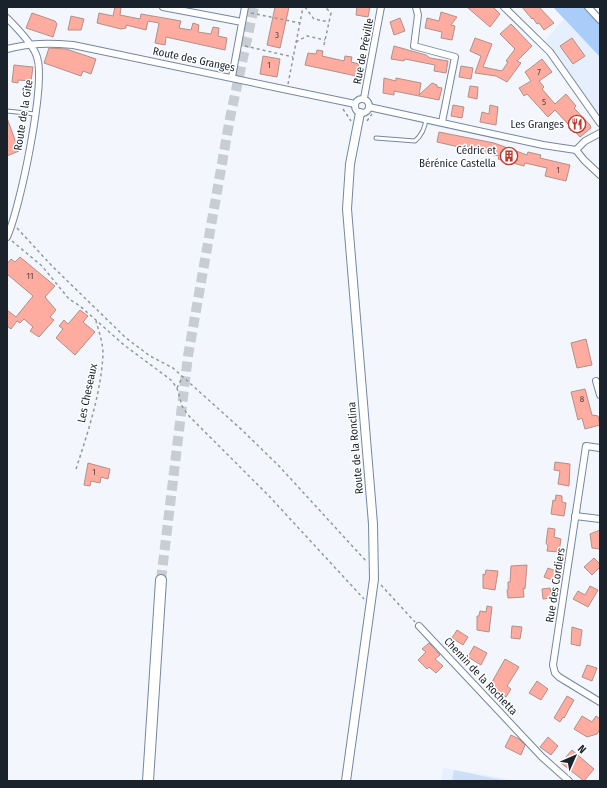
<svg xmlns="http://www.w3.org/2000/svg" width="607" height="788" viewBox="0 0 607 788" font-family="'Fira Sans Condensed',sans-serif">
  <rect width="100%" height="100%" fill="#f3f7fd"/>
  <g fill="#e5effd">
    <path d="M564,19L600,57V123L543,43Z"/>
    <path d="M443,768L520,781H441Z"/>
  </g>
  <path fill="#cddef5" d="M454,770L506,781H452Z"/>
  <path fill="#aaccf8" d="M553,7H583L600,25V57Z"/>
  <g fill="#fdac9f" stroke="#b38f88">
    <path d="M115,7H121L120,15L140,19L141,14L181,21L179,28L191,30L193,23L199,25L198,32L211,34L213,27L219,28L218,36L227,38L225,50L166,37L165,45L155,43L159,23L148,21L146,30L126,25V28L121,29L97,23L99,13L113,16Z"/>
    <path d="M275,7H289L280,48L267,45Z"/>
    <path d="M357,7H370L368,17L356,15Z"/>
    <path d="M467,7H493L500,14L490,27Z"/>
    <path d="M522,7H539L554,23L544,30L539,23L537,24L533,18L532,19Z"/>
    <path d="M441,12L457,17L451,25L455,26L452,40L441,38L442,32L425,28L427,18L439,21Z"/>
    <path d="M32,13L55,21L57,24L53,37L26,28Z"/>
    <path d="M71,16L84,19L81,30H68Z"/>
    <path d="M400,18L405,31L394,35L390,22Z"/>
    <path d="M511,24L532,46L517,61L521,63L507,82L496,76L475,73L481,56L470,51L475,38L492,44L483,67L502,71L508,62L506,61L515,49L500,34Z"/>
    <path d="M572,38L585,56L573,64L560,46Z"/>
    <path d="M394,46L426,55L430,58L448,61L446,73L434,71L435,65L405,59L404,61L391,59Z"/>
    <path d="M49,48L66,49L96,59L91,74L83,71L81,76L44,63Z"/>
    <path d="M317,50L323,51L322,56L344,61L345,56L352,57L351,62L359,64L356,76L305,65L308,53L316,54Z"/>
    <path d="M263,56L280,59L277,77L260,74Z"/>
    <path d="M542,59L552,72L539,81L544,87L542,89L555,104L566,94L576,106L574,108L590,125L591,128L580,137L555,110L548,117L527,94L524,96L519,88L531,81L525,72Z"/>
    <path d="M14,65L33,67L31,81L18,80V83L12,82Z"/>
    <path d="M461,66L473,68L471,79L459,77Z"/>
    <path d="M384,78L396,81V78L421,83L419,95L432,83L437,85V87L442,88L439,100L394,91V95L383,93Z"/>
    <path d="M470,86L478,87L477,99L468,97Z"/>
    <path d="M453,105L464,107L462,118L451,116Z"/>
    <path d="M490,105L498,107L496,125L480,122L482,112L489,114Z"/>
    <path d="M7,118L19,151L7,156Z"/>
    <path d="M439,132L494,143L527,155L528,152L541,155L540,158L570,165L566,181L545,176L547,168L525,163L524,166L498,159L499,156L437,142Z"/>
    <path d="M20,257L55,286L45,297L56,310L50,317L54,320L39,337L30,331L33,327L24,319L20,323L17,321L11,329L7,326V310L16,317L33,296L7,274V264L11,259L15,262Z"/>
    <path d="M80,310L88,316L83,322L95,332L75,355L56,338L63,329L59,326L64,320L68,324Z"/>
    <path d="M586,339L592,365L577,368L571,343Z"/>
    <path d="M585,389L592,415L598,416L600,425L585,429L582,418L578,420L571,392Z"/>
    <path d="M555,462L570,464L569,486L558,484L560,471L554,470Z"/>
    <path d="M88,463L110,469L108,479L101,477L100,483L91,481L90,486L84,485Z"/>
    <path d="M556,495L562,496V502L566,503L564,516L551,514L553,500L555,501Z"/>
    <path d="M548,528L555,529L554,537L561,539L559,552L547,551L548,546L546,543Z"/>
    <path d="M600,530V549L592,548L590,534Z"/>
    <path d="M594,558L600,564V567L592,575L584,567Z"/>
    <path d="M527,565L525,589L523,588L524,597L508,598L507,590H508V582H510L511,566Z"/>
    <path d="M548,568L556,571L552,580L544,577Z"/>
    <path d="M486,570L498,571L495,590L483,588V574L485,575Z"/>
    <path d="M590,586L598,590L588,607L573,599L578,591L585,595Z"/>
    <path d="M550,588L552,598L543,599L542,589Z"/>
    <path d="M487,606L492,607L489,632L477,630V616H479L480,611L486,612Z"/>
    <path d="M512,626L522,627L520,639L511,638Z"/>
    <path d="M572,627L582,630L580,646L571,644Z"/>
    <path d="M457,630L468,637L463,645L452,638Z"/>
    <path d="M429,643L440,655L435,659L443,666L436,673L429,667L427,669L418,660L426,652L422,649Z"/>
    <path d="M474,646L487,653L481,665L468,657Z"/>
    <path d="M505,659L519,667L507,686L511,689L506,697L488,689Z"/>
    <path d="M587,665L597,668L592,681L582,677Z"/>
    <path d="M537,681L548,689L541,700L529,693Z"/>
    <path d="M567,696L574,700L564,718L563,717L560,722L554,718Z"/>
    <path d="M582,716L592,722L596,716L600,719V729L597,734L587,737L574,729Z"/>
    <path d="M511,735L519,739L525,745L521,755L505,747Z"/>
    <path d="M548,737L558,746L551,755L540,747Z"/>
    <path d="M572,750L594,769L584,781L561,763Z"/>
  </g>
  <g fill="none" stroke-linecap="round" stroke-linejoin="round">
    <path stroke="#c8ccd3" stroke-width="10" stroke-dasharray="10 5" stroke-linecap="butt" d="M161,580L188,356L230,118L254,7"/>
    <defs>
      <g id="service">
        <path d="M7,111L35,114"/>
        <path d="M376,138L415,141C422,135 425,128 426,119"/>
      </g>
      <g id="minor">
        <path d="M163,7L242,22"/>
        <path d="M416,7L418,15L414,46L455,57L442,122"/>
        <path d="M504,7L550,52L600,123"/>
        <path d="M588,7L600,20"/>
        <path d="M7,18C15,26 34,46 37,57C46,84 20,209 7,237"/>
        <path d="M7,49C31,43 48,43 73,45L355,104"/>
        <path d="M232,77L245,7"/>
        <path d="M364,98L381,7"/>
        <circle cx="362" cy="106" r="7"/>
        <path d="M369,107L543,145L576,150"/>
        <path d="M576,150L584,160L600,175"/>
        <path d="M576,150L585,141L600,133"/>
        <path d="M596,381L600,395"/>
        <path d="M600,448L586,446L553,665L555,673L559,677L600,702"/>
        <path d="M575,516L600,519"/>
        <path d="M419,626L542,757L569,781"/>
      </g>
      <path id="tertiary" d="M346,781L374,579L373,524L347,209L350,164L360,113"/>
      <path id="trunk" d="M148,781L161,580"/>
    </defs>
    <use href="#service" stroke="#7487a1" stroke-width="5"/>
    <use href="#minor" stroke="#7487a1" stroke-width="8"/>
    <use href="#tertiary" stroke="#7487a1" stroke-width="10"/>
    <use href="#trunk" stroke="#7487a1" stroke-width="12"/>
    <g stroke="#9298a0" stroke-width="1.5" stroke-dasharray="3 3" stroke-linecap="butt">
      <path d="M305,7L314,19L329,22"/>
      <path d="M251,13L300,23"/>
      <path d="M296,42L307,36L325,40"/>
      <path d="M324,45L331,13L325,7"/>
      <path d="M245,46L293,57"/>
      <path d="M288,84L303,7"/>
      <path d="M343,109L351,121"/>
      <path d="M367,121L372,114"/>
      <path d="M17,228L52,266L126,338L150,356L173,368L242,430L279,466L366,561"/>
      <path d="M12,241L42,266L69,299L80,306L124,345L171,380L177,388L182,406L188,415L269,496L364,599"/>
      <path d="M177,388L183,376"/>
      <path d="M76,469C88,432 101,393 103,354C103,343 99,332 96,321"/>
      <path d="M381,585L415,622"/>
    </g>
    <use href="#service" stroke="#fff" stroke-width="3"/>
    <use href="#minor" stroke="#fff" stroke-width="6"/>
    <use href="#tertiary" stroke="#fff" stroke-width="8"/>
    <use href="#trunk" stroke="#fff" stroke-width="10"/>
  </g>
  <defs>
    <symbol id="restaurant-ring" viewBox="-11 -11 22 22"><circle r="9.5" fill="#fff" stroke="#c33629" stroke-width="1.5"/><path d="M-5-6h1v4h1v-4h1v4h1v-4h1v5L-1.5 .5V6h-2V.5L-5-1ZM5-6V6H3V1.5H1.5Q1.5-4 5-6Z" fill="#c33629"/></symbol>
    <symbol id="building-ring" viewBox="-11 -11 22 22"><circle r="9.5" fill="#fff" stroke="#c33629" stroke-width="1.5"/><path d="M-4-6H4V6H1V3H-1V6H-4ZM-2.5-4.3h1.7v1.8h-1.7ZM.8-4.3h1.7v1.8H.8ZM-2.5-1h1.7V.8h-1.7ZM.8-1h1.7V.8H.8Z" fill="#c33629"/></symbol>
  </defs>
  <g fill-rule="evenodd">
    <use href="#restaurant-ring" x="567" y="114" width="20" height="20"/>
    <use href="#building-ring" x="499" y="146" width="20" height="20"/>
  </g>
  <g text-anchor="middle" stroke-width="3" stroke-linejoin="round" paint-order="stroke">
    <g font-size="9" fill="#534449">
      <text x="277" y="38">3</text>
      <text x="269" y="68">1</text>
      <text x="539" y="75">7</text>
      <text x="544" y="105">5</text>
      <text x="558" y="173">1</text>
      <text x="30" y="279">11</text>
      <text x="582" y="402">8</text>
      <text x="94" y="475">1</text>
    </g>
    <g font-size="11" fill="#1a222c" stroke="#fff">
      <text transform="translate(363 51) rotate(-79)" y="4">Rue de Préville</text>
      <text transform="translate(194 59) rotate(12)" y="4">Route des Granges</text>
      <text transform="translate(23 115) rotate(-81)" y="4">Route de la Gîte</text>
      <text transform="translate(87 393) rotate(-78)" y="4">Les Cheseaux</text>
      <text transform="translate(355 448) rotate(-95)" y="4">Route de la Ronclina</text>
      <text transform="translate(555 585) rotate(-81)" y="4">Rue des Cordiers</text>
      <text transform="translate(481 676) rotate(47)" y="4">Chemin de la Rochetta</text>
    </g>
    <g font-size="11" fill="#1a222c" stroke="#fff" text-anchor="end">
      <text x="564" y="128">Les Granges</text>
      <text x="496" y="154">Cédric et<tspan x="496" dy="13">Bérénice Castella</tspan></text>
    </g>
  </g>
  <rect width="607" height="788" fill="none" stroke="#1a222c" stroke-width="16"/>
  <g transform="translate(575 756) rotate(45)" stroke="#ffffff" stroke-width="3" paint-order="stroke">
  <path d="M0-3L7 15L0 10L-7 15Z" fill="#1a222c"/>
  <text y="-6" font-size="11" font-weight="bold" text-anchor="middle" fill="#1a222c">N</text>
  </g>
</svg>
